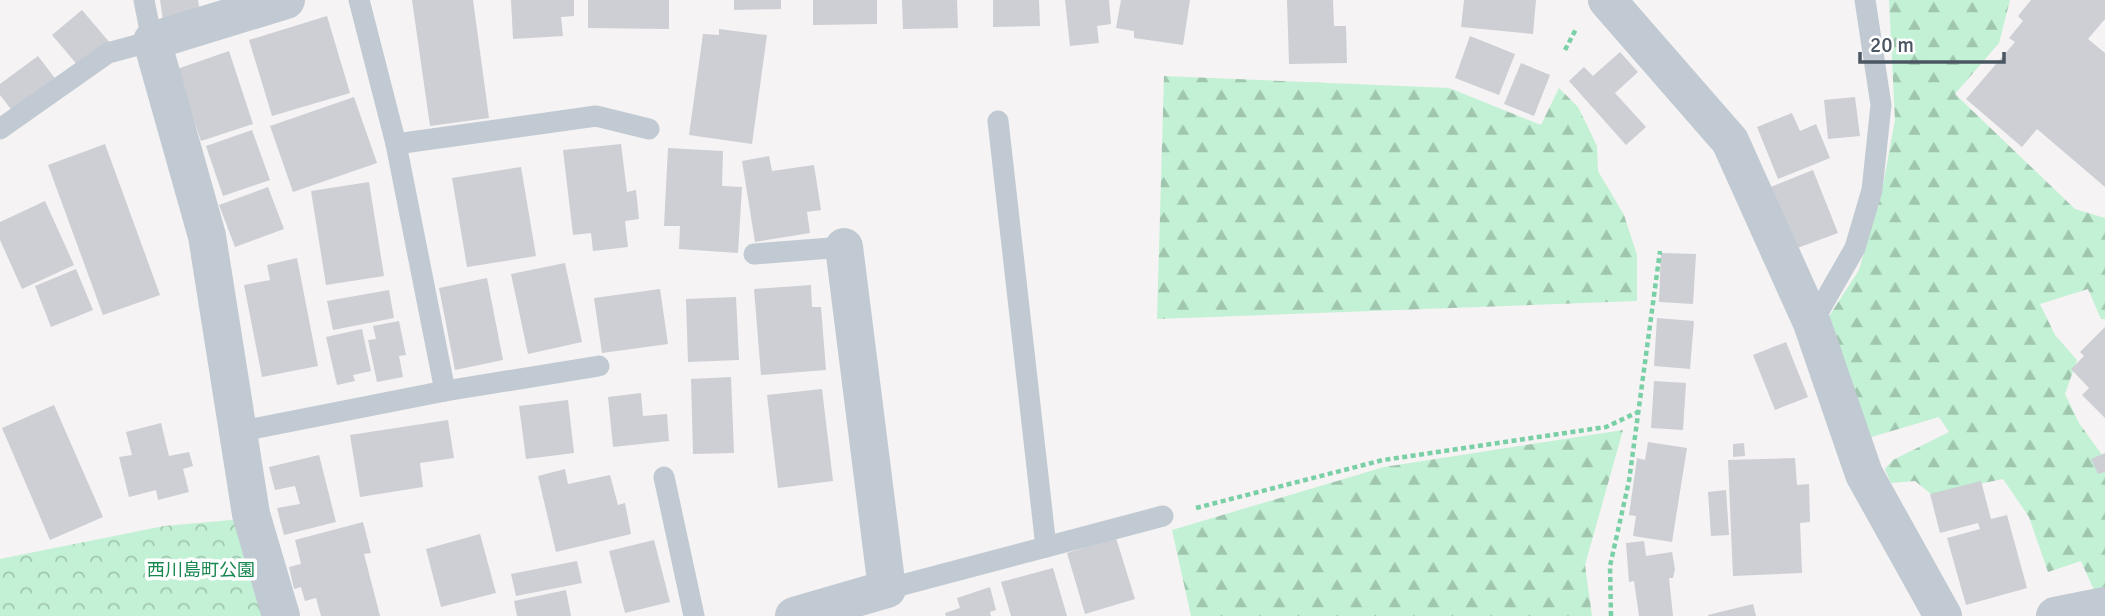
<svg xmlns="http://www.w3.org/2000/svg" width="2105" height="616" viewBox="0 0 2105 616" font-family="Signika,'Noto Sans JP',sans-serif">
  <defs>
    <pattern id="forest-firs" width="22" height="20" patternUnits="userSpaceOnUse" patternTransform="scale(1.75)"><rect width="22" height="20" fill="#c3f1d5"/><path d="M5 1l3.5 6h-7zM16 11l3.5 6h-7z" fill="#a0c6b0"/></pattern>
    <pattern id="park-crowns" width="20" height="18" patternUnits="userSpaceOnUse" patternTransform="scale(1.75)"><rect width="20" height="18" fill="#c3f1d5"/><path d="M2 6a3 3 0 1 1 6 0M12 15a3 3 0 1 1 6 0" fill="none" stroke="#a0c6b0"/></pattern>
  </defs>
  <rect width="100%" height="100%" fill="#f5f3f3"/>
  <g fill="url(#forest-firs)">
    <path d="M1889,0H2010L1999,43L1955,94L2075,209L2105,218V319H2101L2088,289L2040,304L2055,335L2077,360L2065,394L2079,423L2105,459V596L2097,597L2081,561L2048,572L2029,517L2003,479L1931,494L1915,481L1891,483L1885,469L1893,460L1949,432L1939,417L1868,438L1826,321L1859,270L1882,191L1895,120Z"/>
    <path d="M1164,76L1449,88L1541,125L1559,88L1578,107L1597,146L1598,171L1624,215L1637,255V301L1157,319Z"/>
    <path d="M1623,430L1585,565L1592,616H1191L1172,530L1384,467Z"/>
  </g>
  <path fill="url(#park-crowns)" d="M243,519L271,616H0V559L164,526Z"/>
  <g fill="#cdcfd5">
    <path d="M160,0H198L200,12L163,20Z"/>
    <path d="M412,0H473L489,118L430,126Z"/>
    <path d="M511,0H574V16L561,17L563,36L513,39Z"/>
    <path d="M588,0H669V29L588,28Z"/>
    <path d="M734,0H781V9L734,10Z"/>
    <path d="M813,0H877V24L813,25Z"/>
    <path d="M902,0H957L958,28L903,29Z"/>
    <path d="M993,0H1039L1040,26L993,27Z"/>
    <path d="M1065,0H1109L1111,24L1097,26L1099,43L1070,46Z"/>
    <path d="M1121,0H1190L1183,45L1134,38V31L1116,28Z"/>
    <path d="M1287,0H1333L1334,26H1346L1347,63L1289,64Z"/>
    <path d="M1464,0H1536L1533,34L1461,27Z"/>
    <path d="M2031,0H2105V19L2088,39L2105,53V187L2037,129L2022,147L1966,99L2015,42L2009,38L2023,21L2018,16Z"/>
    <path d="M82,10L110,43L80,68L52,35Z"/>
    <path d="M327,16L350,93L272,116L249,40Z"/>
    <path d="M719,29L767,35L752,144L689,135L703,34L719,35Z"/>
    <path d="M1470,36L1515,54L1499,95L1455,78Z"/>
    <path d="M229,51L253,124L201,141L177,69Z"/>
    <path d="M1620,52L1638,72L1615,93L1646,127L1626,145L1569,81L1584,67L1593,76Z"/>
    <path d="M38,56L57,81L14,113L0,95V84Z"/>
    <path d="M1521,63L1550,75L1534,116L1504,104Z"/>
    <path d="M354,97L377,163L293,192L270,126Z"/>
    <path d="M1855,97L1860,136L1828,139L1824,100Z"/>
    <path d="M1792,113L1800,131L1816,124L1830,158L1778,179L1757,127Z"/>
    <path d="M252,130L270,180L223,196L206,146Z"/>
    <path d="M105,144L160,295L103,315L48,165Z"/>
    <path d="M621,144L627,192L636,190L639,219L625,221L628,247L593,251L591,233L573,235L563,150Z"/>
    <path d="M668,148L723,151L722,186L742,187L738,253L679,249L680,226H664Z"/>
    <path d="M769,156L772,171L814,165L821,210L807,212L810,233L755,242L742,161Z"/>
    <path d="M521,167L536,256L467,267L452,178Z"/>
    <path d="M1813,170L1838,233L1792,250L1768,188Z"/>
    <path d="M369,182L384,276L326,285L311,191Z"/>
    <path d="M268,187L284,229L235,247L219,205Z"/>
    <path d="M45,201L74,265L22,289L0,240V222Z"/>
    <path d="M1661,253L1696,254L1693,304L1659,302Z"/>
    <path d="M297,258L318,366L262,377L244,285L270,280L267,265Z"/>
    <path d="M565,263L582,342L528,354L511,274Z"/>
    <path d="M76,269L93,310L51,327L35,286Z"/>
    <path d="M487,278L503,360L455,370L439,288Z"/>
    <path d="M811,285L812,307H821L826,370L761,375L754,289Z"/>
    <path d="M660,289L668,344L602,353L594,298Z"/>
    <path d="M389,290L394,318L333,330L327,301Z"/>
    <path d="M736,297L739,360L688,362L686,299Z"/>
    <path d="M1657,318L1694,321L1690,369L1654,366Z"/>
    <path d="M399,321L406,355L399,356L403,377L377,382L368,340L376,339L373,326Z"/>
    <path d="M2105,327V418L2082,395L2089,388L2071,369L2084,356L2080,352Z"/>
    <path d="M362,329L371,371L353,375L355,381L337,385L326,337Z"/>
    <path d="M1786,342L1808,397L1775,410L1753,355Z"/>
    <path d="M731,377L734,453L693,454L691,379Z"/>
    <path d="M1654,381L1686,383L1683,430L1651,428Z"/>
    <path d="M822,389L833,481L778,488L767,395Z"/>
    <path d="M641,393L643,416L667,414L669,441L613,447L608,397Z"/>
    <path d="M568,400L574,453L526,459L519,406Z"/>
    <path d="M54,405L103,517L50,540L2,428Z"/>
    <path d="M448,420L454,458L420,463L423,487L360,497L350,435Z"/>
    <path d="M161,423L169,456L189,452L193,466L183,469L189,492L158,500L156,490L129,497L119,457L132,455L126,432Z"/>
    <path d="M1648,442L1687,448L1672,542L1633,536L1636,516L1629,515L1637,458L1645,460Z"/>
    <path d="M1744,443L1745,456L1733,457V444Z"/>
    <path d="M2105,453V472L2098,474L2091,459Z"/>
    <path d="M319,455L336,522L284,535L277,508L300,504L295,486L275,490L269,467Z"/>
    <path d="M1795,458L1797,485L1809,484L1810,522L1800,523L1802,573L1733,576L1728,460Z"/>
    <path d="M565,469L568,484L610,475L618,505L625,503L631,534L556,552L538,476Z"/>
    <path d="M1981,481L1991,519L2007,515L2027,588L1966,605L1947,538L1980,529L1978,523L1940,533L1930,494Z"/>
    <path d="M1726,490L1729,535L1711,536L1708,492Z"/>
    <path d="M363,522L371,553L364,554L380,616H321L316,598L305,601L301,587L294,589L289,567L301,564L295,540Z"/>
    <path d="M480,534L496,593L441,607L426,549Z"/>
    <path d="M1116,538L1135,599L1085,614L1067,553Z"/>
    <path d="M654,540L670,602L625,613L609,551Z"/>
    <path d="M1644,541L1646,556L1672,552L1675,569L1673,578H1669L1673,616H1639L1634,581L1629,582L1626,543Z"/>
    <path d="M577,561L582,583L516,596L511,574Z"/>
    <path d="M1053,568L1067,616H1011L1001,582Z"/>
    <path d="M990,587L996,610L990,612L991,616H946L945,613L960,608L957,598Z"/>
    <path d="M566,590L571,616H517L514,601Z"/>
    <path d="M1753,604L1756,616H1708V615Z"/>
  </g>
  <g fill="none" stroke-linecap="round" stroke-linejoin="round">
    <g stroke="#7ad0a6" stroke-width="4.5" stroke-dasharray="5 3.5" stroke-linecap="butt">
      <path d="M1565,50L1576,29"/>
      <path d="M1196,508L1383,460L1606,427L1638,412"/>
      <path d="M1611,616L1610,566L1629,481L1660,251"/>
    </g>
    <g stroke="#c1cad2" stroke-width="21">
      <path d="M359,0L396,144L445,391"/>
      <path d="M998,121L1046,547"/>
      <path d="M0,129L108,53L152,41L144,0"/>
      <path d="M396,144L596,116L649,129"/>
      <path d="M754,254L844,247"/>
      <path d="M1812,323L1855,248L1872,190L1881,105L1865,0"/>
      <path d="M237,432L445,391L599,366"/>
      <path d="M664,477L694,616"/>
      <path d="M887,589L1163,516"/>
    </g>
    <g stroke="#c1cad2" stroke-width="38">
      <path d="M1607,0L1730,141L1812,323L1864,474L1943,616"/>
      <path d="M281,616L251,514L207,236L152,41L286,0"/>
      <path d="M794,616L887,589L844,247"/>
      <path d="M2055,616L2105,606"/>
    </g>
  </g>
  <g text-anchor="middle" stroke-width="7" stroke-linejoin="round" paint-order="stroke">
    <g font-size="18" fill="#17864f" stroke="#fff">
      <text x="201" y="576">西川島町公園</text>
    </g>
  </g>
  <path d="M1860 52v10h144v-10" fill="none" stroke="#4a5661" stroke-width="3.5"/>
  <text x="1870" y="52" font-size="21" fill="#4a5661" stroke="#ffffff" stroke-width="5" paint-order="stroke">20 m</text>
</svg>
